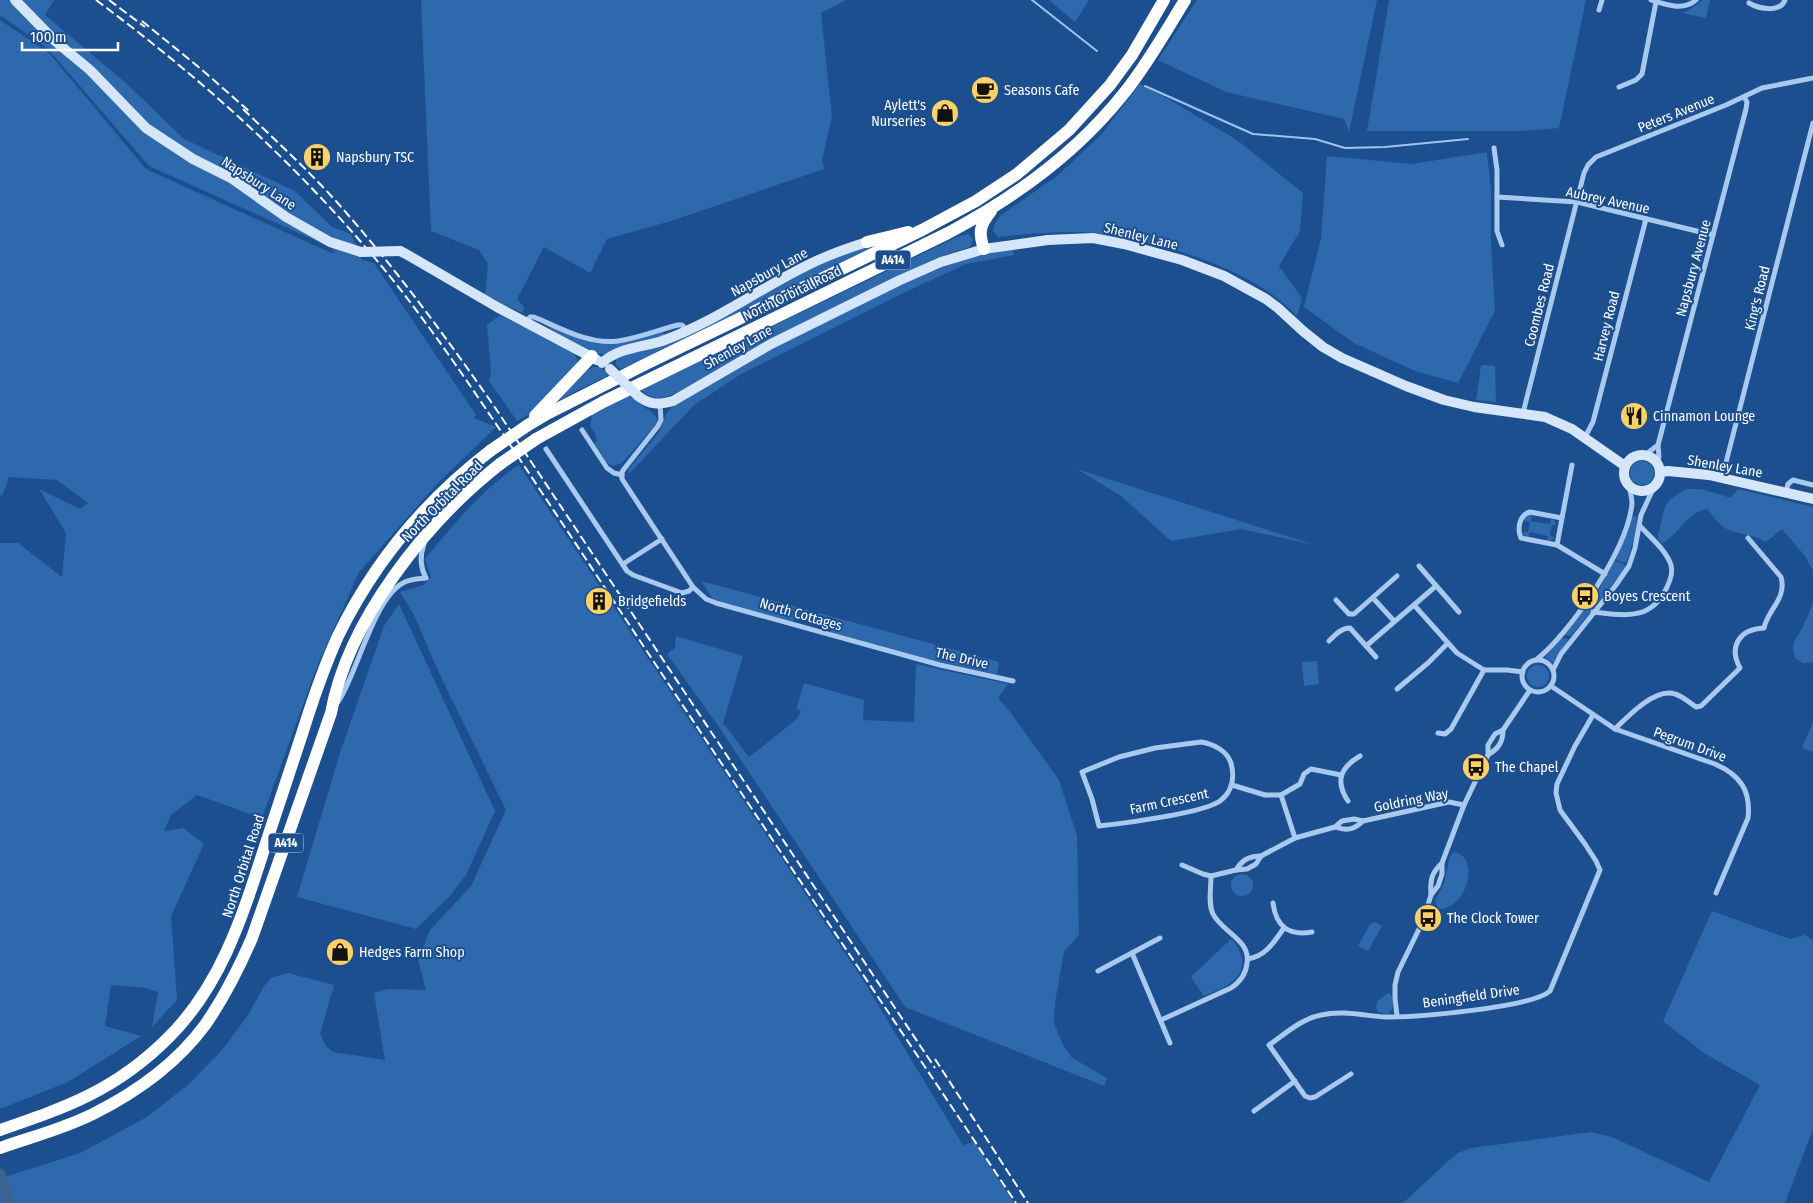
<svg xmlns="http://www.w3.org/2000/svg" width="1813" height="1203" viewBox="0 0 1813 1203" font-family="'Fira Sans Condensed',sans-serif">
  <rect width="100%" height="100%" fill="#1b4f8f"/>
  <g fill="#2e69ad">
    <path d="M0,0H54L45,15L126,83L184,139L295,191L332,227L351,234L362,260L374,263L476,415L474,418L496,427L437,484L359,572L316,669L262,818L197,795L171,815L164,831L183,828L204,844L171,916L177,1000L152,1027L158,992L145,988L111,985L105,1026L141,1036L68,1082L0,1109V543H18L62,577L66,533L39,489L80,509L88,503L57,480L9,477L3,494L0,496V20L49,53L146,169L329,252L335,253L332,248L149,166L48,49L0,15Z"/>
    <path d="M421,0H846L821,13L832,117L822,160L824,169L671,221L607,239L590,273L544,247L517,299L524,307L523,313L485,296L488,264L479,250L431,231Z"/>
    <path d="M1049,0H1089L1075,22Z"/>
    <path d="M1197,0H1377L1349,132L1344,119L1226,92L1158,60Z"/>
    <path d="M1389,0H1586L1559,128L1523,131H1367Z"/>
    <path d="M1702,0H1710L1706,18L1682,13L1691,9Z"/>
    <path d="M1140,84L1165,97L1237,140L1303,193L1300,231L1279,266L1302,298L1297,316C1290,310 1284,303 1277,298C1231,263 1153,240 1096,233C1063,230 1030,234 998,237L993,231L995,223L1001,215L1057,176L1101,135Z"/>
    <path d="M1487,152L1491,190V244L1495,311L1458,383L1415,371L1354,343L1304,307L1321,238L1327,156L1412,164Z"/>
    <path d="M969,234L973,240L970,247L944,255L928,262L789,331L676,393C662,400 653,400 641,390L957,237Z"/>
    <path d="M874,242L875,247L676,344L621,369L616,366V359L794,275Z"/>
    <path d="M1013,250L1014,255L966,264L897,296L741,374L694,405L629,474L628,470L659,432L667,412L671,408L766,351L895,287L953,263L975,256Z"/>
    <path d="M500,315L571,351C577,356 578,359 577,367C559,386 541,410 517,421L489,381L491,371L487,325Z"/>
    <path d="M551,326L592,342L612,344L663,332L665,337C648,342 616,354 600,354C588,353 561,335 550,329Z"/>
    <path d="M1481,365L1495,366L1496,402L1476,400Z"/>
    <path d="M594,367H600L610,375L578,390L553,404L586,371Z"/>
    <path d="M628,395L654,414L657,419V423L622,463L613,466L607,463L594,443L597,441L595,434L590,426L592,418L591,413Z"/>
    <circle cx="1642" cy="473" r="12"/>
    <path d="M519,465L863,980L963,1145L974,1142L1014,1203H0V1193L6,1190L2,1178L80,1153L147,1117L189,1084L223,1049L248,1015L264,986L271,978L288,973L334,985L320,1034L326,1046L333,1052L385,1060L374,993L388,989L426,990L418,960L430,930L471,886L506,810L439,673L413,613L400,592L424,585L431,577L425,559C454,524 481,490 519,465Z"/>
    <path d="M1077,469L1315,545L1241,529L1171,541L1121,496Z"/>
    <path d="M1686,489H1701L1728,497H1731L1738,489L1813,507V571L1805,556L1782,529L1766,542C1754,534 1740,535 1727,529C1718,525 1714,516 1707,509C1688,511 1678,536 1662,543L1658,539V535C1666,509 1659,504 1686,489Z"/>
    <path d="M1530,514H1532L1531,521L1550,524L1551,519L1554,520L1556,525H1552L1550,536L1554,537V539L1547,541L1548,536L1530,532L1528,537L1524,536L1523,532H1528L1530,522L1525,521L1524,519Z"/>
    <path d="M1637,516L1635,536L1626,563L1616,560L1631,517Z"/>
    <path d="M1615,561L1626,565L1620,575L1571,636L1565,635L1598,591Z"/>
    <path d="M701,581L999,662L997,674L927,659L830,632L831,627L794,617L793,622L713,599Z"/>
    <path d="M399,604L495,811L466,875L449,897L416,929L297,897L340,753L384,626Z"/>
    <path d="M1813,604V662L1803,663L1795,658L1793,649L1794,641L1802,629Z"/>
    <path d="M676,636L743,656L723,723L749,757L797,719L801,711L796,709L804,683L864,700L863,720L910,722L914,721L916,664L1008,684L998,698L1011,713L1059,780L1077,836L1079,935L1064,952L1055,1002L1054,1023L1063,1045L1072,1058L1107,1078L1104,1086L905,1007L719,727L667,654L675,648Z"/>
    <path d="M1562,638L1569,639L1553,663L1545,657Z"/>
    <path d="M1317,661L1319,684L1304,686L1302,662Z"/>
    <circle cx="1538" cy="676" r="11"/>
    <path d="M1813,722V752L1802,748Z"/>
    <path d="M1454,852C1482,857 1466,911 1438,909L1435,901L1444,883L1450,856Z"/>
    <circle cx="1242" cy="885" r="11"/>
    <path d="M1712,911L1790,939L1805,935L1813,941V1129L1785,1203H1403L1446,1163L1458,1153L1471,1148L1591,1132L1612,1137L1709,1182L1760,1085L1704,1053L1663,1021Z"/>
    <path d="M1375,922L1382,926L1368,951L1358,946L1370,924Z"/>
    <path d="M1231,939C1243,951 1248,969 1233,981C1225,988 1213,992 1204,996L1191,977Z"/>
    <path d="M1390,993C1394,1000 1395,1010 1387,1014L1378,1012C1372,1003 1382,996 1390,993Z"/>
  </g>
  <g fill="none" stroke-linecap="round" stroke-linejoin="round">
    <g stroke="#9cc4f0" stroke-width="2">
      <path d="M1032,0L1097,51"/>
      <path d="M1145,86L1253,134L1315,139L1345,148L1385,147L1468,139"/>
    </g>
    <path stroke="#3c6290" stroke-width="11" d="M0,1174L9,1203"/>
    <g stroke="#a9c9ee" stroke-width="5">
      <path d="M1651,0C1666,5 1684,11 1696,0"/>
      <path d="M1749,3C1759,9 1780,13 1785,0"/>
      <path d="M1599,10L1602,0"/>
      <path d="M1619,87L1636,80L1642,74L1656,2"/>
      <path d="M1494,148L1497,170V231L1502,245"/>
      <path d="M1497,197L1577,202L1713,235"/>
      <path d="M526,322L530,317H534C560,328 589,345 618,341C639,338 658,330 678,325H682L687,330"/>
      <path d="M660,404L661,420L658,426L624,469L622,472V479L693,587L706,599L716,603L940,665L1013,681"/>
      <path d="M1523,413L1584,173L1588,165L1596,157L1726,105L1762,88L1813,78"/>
      <path d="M582,430L607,468L614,473L622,475"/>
      <path d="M1585,437L1593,422L1646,219"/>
      <path d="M546,449L627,571L633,575L682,593L689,591L693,587"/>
      <path d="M1645,455L1658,445"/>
      <path d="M1657,463L1659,457L1658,445L1746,109L1747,102L1744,97"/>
      <path d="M1722,478L1813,123"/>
      <path d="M1786,492L1788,484L1793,480L1813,485"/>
      <path d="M1562,518L1572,465"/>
      <path d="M1557,545L1562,518L1530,512C1519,515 1517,529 1521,538L1557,545L1605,574"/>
      <path d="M623,564L662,539"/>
      <path d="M1419,566L1459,612"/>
      <path d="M1373,598L1394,621"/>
      <path d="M1336,600L1349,614H1354L1397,576"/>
      <path d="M1414,605L1457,653L1484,670H1507L1523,672"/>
      <path d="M1593,612C1624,615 1651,622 1667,587C1670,581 1673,572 1671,565C1666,550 1650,537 1640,526"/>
      <path d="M1329,641C1335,635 1341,628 1350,628L1376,657"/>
      <path d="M1366,646L1436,586"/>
      <path d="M1536,660C1571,632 1627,550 1632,504C1632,498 1630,491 1629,485"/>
      <circle cx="1538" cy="676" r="16"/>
      <path d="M1553,670L1561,654L1616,585L1629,566L1635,548L1641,515L1654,487"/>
      <path d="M1551,686L1615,729L1715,764C1740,775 1751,790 1748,818L1716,893"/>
      <path d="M1397,689L1428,663L1447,644"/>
      <path d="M338,702C357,674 374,598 403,583C409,579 419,579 426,578C420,567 420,555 424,544"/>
      <path d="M1615,729C1628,716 1656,687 1675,694C1682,696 1689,702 1696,707L1701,706L1740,668C1728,646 1740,629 1764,628C1768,609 1787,599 1781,577L1748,538"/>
      <path d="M1438,733L1445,734L1451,729L1484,670"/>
      <path d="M1201,742C1214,744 1227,751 1231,763C1235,778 1232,792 1220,801C1201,814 1124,823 1099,826L1092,799L1082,772L1119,757L1155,748Z"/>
      <path d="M1488,755C1499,748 1503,742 1503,730"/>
      <path d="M1232,785L1265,795H1281L1295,838"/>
      <path d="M1281,795L1300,784L1304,774L1311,769L1341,775"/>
      <path d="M1348,801C1335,781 1340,768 1360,756"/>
      <path d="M1335,827C1347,831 1354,830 1363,821"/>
      <path d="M1182,865L1203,874L1211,876L1236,870L1247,869L1256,864L1261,856L1295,838L1335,827L1342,821L1354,819L1363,821L1449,802L1464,805"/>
      <path d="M1236,870C1242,860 1249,856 1261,856"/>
      <path d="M1431,895C1430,881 1431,873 1442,863"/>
      <path d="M1273,903C1276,927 1289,936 1312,932"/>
      <path d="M1132,953L1170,1043"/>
      <path d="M1248,959C1266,956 1274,942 1284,928"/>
      <path d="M1098,971L1160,938"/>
      <path d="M1397,1016L1395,998V985L1398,972L1423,921L1431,895L1438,886L1442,874V863L1464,805L1488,755V745L1495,734L1503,730L1530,690"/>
      <path d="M1161,1020L1231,988C1240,982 1246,975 1247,963C1251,940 1222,932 1213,914C1208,904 1211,888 1211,876"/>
      <path d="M1351,1074L1315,1097L1310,1098L1305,1096L1269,1045C1285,1034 1301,1019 1321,1015C1343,1010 1365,1016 1386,1017C1416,1017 1531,1008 1550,991L1600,870L1596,861L1585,844L1560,810L1556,793L1557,784L1575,746L1593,715"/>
      <path d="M1254,1111L1295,1081"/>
    </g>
    <g stroke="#d6e6fa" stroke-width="10">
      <path d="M15,0L55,41L90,70L146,128L193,159L231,178L286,217L330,242L361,252"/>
      <path d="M400,251L406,254L497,307L597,360"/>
      <path d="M602,363C617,348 643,347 662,341C715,322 760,288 810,264C828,255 848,248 867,242"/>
      <path d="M638,396C650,405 659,405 673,401L771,344L898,281L941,262L984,249L1048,240L1093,238L1124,244L1182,260L1224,276L1266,299L1278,308L1303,331L1323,347L1342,358L1406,386L1444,400L1474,407L1545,417L1572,429L1625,466"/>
      <circle cx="1642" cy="473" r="18"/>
      <path d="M1660,472L1668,471L1709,475L1813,499"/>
    </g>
    <g stroke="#fff" stroke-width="12">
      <path d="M867,242L908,232"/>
      <path d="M984,249C978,232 980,225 991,211"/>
      <path d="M535,416L592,356"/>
      <path d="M528,425L545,415L646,364L922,230L976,201L1017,174L1069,130L1110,85L1132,55L1164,0"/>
      <path d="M536,439L603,402L948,233C1016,197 1077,153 1125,92C1148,63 1166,31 1185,0"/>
      <path d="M0,1130C67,1107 116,1090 168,1038C223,984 244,911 267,840C279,804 291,767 303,731C313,699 324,667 338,636C374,562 425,501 490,451"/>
      <path d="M0,1148C31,1137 63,1129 93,1114C135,1093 177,1063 205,1025C224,998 239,968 252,938L331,713C348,620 427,521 500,464"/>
    </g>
    <g stroke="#fff" stroke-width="2" stroke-dasharray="9 4" stroke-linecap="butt">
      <path d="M96,0C193,72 282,151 361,242C420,309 469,384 519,458C564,526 609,594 654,662C774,843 896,1023 1016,1203"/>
      <path d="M109,0L145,27"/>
      <path d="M142,21L201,69L249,111"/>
      <path d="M243,109C274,139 306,168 335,200C394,266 446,337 496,409L935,1068"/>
      <path d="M935,1059L1028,1203"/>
    </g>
    <g stroke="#d6e6fa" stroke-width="10">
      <path d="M361,252L400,251"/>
      <path d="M610,369L638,396"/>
    </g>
    <g stroke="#fff" stroke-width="12">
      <path d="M490,451L528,425"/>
      <path d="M500,464L536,439"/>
    </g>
  </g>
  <defs>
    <symbol id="cafe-disc" viewBox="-11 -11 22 22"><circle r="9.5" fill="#ffd166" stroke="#1b4f8f"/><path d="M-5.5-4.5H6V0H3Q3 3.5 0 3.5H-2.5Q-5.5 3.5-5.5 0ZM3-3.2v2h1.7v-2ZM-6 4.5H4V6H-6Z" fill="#111"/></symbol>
    <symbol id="shop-disc" viewBox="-11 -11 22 22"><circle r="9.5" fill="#ffd166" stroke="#1b4f8f"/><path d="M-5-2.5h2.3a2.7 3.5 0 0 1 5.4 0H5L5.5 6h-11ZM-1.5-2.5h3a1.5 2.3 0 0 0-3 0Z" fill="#111"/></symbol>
    <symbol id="building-disc" viewBox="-11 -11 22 22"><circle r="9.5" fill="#ffd166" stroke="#1b4f8f"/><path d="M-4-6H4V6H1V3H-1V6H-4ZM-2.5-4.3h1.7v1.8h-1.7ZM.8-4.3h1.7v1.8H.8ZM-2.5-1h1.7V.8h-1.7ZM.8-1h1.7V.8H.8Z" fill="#111"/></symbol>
    <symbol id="restaurant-disc" viewBox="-11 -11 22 22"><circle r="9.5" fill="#ffd166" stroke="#1b4f8f"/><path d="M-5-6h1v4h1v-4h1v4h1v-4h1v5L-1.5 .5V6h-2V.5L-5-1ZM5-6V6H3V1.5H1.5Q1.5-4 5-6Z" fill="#111"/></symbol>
    <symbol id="bus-disc" viewBox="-11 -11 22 22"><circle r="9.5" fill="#ffd166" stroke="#1b4f8f"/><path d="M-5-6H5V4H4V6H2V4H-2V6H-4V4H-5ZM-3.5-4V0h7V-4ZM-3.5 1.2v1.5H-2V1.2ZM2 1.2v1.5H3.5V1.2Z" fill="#111"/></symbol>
  </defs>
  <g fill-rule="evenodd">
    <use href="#cafe-disc" x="969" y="74" width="32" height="32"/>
    <use href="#shop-disc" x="929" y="97" width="32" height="32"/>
    <use href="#building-disc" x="301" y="141" width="32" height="32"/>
    <use href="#restaurant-disc" x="1618" y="400" width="32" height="32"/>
    <use href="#bus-disc" x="1569" y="580" width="32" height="32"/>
    <use href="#building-disc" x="583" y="585" width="32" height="32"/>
    <use href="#bus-disc" x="1460" y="751" width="32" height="32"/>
    <use href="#bus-disc" x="1412" y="902" width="32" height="32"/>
    <use href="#shop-disc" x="324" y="936" width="32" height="32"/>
  </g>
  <g text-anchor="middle" stroke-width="4" stroke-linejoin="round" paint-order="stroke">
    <g fill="#1b4f8f" stroke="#bbcadd" stroke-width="1">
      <rect x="875.5" y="250.5" width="35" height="19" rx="4"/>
      <rect x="268.5" y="833.5" width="35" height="19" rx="4"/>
    </g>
    <g font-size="12" font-weight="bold" fill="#fff">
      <text x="893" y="264">A414</text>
      <text x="286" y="847">A414</text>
    </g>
    <g font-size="14" fill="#fff" stroke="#1b4f8f" text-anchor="start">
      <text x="1004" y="95">Seasons Cafe</text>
      <text x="926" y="110" text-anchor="end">Aylett's<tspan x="926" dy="16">Nurseries</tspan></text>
      <text x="336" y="162">Napsbury TSC</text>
      <text x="1653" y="421">Cinnamon Lounge</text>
      <text x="1604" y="601">Boyes Crescent</text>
      <text x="618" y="606">Bridgefields</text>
      <text x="1495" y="772">The Chapel</text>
      <text x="1447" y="923">The Clock Tower</text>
      <text x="359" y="957">Hedges Farm Shop</text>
    </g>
    <g font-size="14" fill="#fff" stroke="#1b4f8f">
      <text transform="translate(1676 113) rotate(-22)" y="5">Peters Avenue</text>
      <text transform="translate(259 183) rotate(33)" y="5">Napsbury Lane</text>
      <text transform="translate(1608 200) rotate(12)" y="5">Aubrey Avenue</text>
      <text transform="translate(1141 236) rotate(14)" y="5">Shenley Lane</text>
      <text transform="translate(1693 268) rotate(-75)" y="5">Napsbury Avenue</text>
      <text transform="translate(769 272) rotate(-29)" y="5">Napsbury Lane</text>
      <text transform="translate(792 293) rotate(-26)" y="5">North Orbital Road</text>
      <text transform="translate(1757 298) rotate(-76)" y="5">King's Road</text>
      <text transform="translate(1539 305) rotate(-76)" y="5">Coombes Road</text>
      <text transform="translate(1606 326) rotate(-76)" y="5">Harvey Road</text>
      <text transform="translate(738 347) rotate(-29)" y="5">Shenley Lane</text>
      <text transform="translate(1725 466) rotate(10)" y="5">Shenley Lane</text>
      <text transform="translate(442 501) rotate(-45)" y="5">North Orbital Road</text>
      <text transform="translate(801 614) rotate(16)" y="5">North Cottages</text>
      <text transform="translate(962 658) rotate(13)" y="5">The Drive</text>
      <text transform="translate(1690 744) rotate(20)" y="5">Pegrum Drive</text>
      <text transform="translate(1411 800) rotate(-11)" y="5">Goldring Way</text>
      <text transform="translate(1169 801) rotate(-12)" y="5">Farm Crescent</text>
      <text transform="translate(243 866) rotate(-72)" y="5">North Orbital Road</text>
      <text transform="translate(1471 996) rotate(-8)" y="5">Beningfield Drive</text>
    </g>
  </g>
  <path d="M22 42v8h96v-8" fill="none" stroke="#ffffff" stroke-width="2.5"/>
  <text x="30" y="42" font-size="15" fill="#ffffff" stroke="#1b4f8f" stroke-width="4" paint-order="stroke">100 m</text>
</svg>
